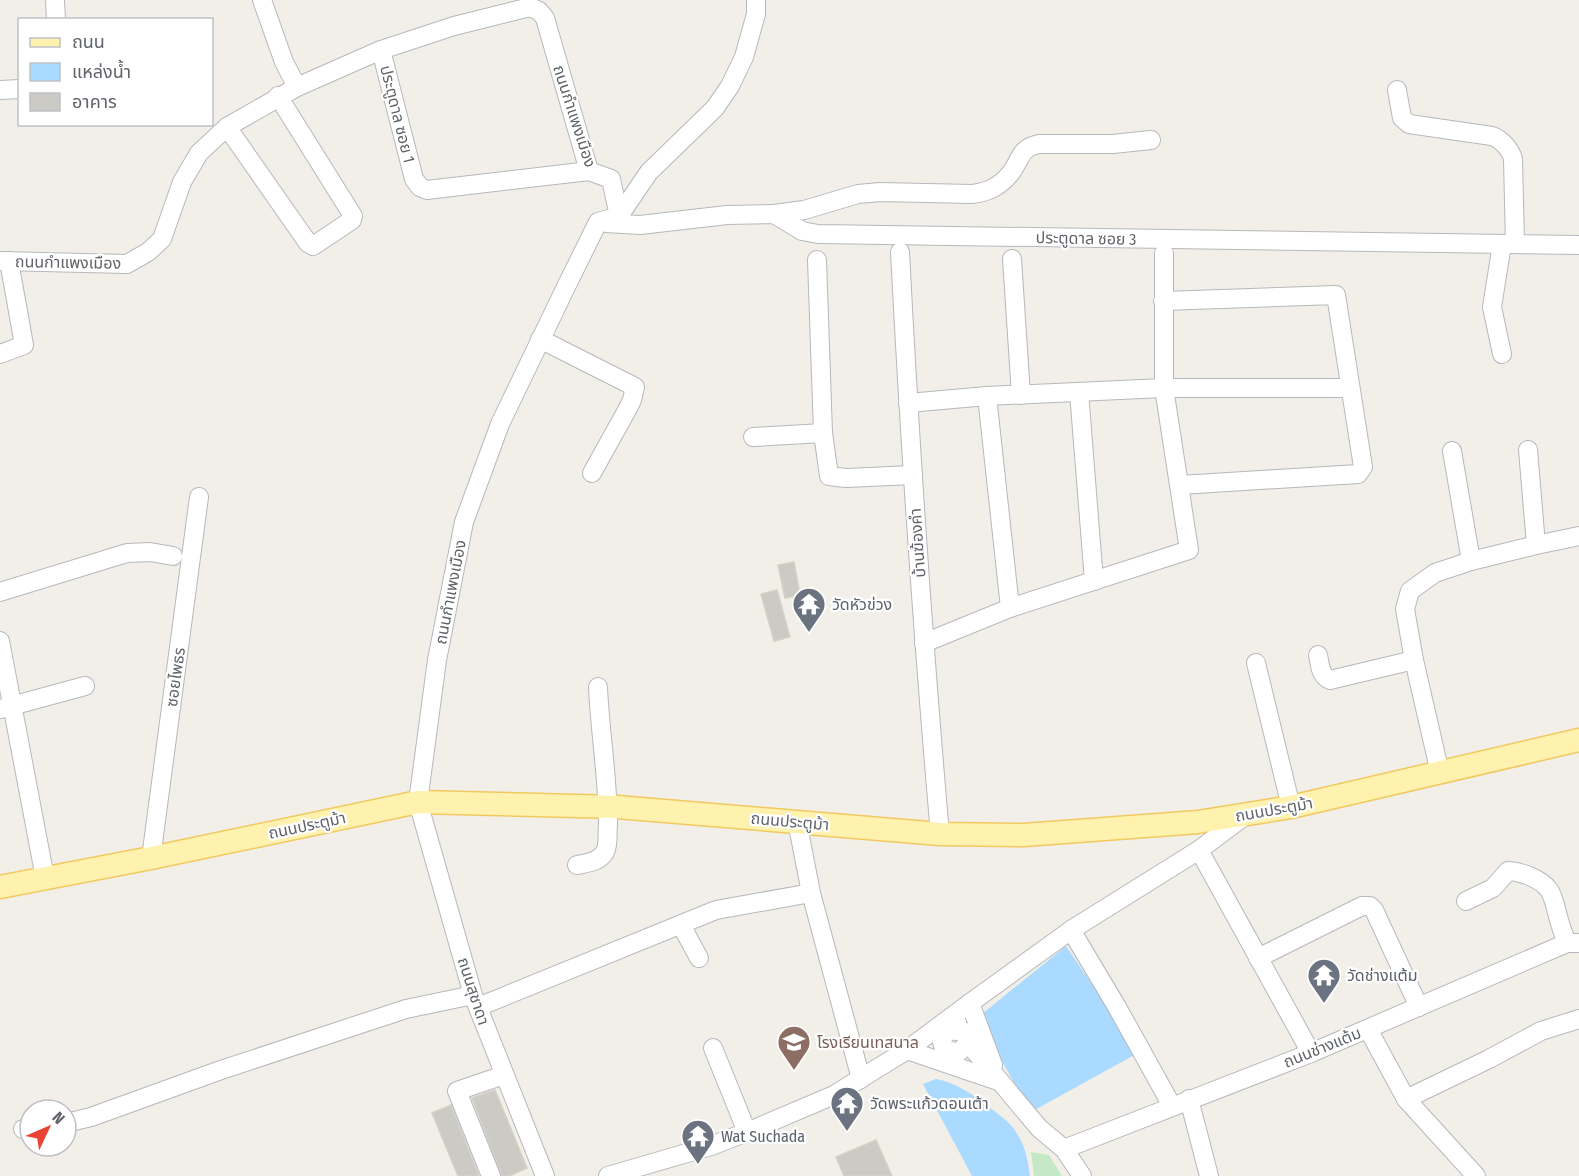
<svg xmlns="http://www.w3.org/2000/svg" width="1579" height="1176" viewBox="0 0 1579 1176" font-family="'Fira Sans Condensed','Noto Sans Thai',sans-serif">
  <rect width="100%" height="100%" fill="#f1efe8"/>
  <path fill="#c5e8c5" d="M1031,1152L1049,1155L1062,1176H1034Z"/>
  <g fill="#aadaff">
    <path d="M1066,946L1138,1053L1031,1112L977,1018Z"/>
    <path d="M936,1079C957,1083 972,1094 989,1107C999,1115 1009,1121 1016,1132C1025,1145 1028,1160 1030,1176H972L923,1084Z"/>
  </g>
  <g fill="#cccac5" stroke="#d6d1c6" stroke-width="1.5">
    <path d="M794,562L800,595L785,598L778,565Z"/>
    <path d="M777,590L790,637L774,641L761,594Z"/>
    <path d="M495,1090L527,1168L509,1176H502L472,1098Z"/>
    <path d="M451,1105L479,1176H458L432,1113Z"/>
    <path d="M876,1140L892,1176H844L836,1157Z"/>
  </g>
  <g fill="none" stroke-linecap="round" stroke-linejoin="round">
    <defs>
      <g id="minor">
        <path d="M55,0L56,20"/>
        <path d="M262,0L284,62L297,87"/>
        <path d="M381,50L414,179L420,187L427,190L589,171"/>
        <path d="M0,90L20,89"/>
        <path d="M1397,90L1402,118L1409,124L1492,136C1501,139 1511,150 1513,159L1515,244"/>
        <path d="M227,127L308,243L313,246L352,220L353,216L278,96"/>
        <path d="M774,214L804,210L858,194L880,192L972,194C988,192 999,187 1010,174C1021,160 1019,148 1039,144H1113L1151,140"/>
        <path d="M619,216L649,172L715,108L730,86L744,57L756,14V0"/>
        <path d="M606,223L640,225L727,215L774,214L802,231L818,234L1579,245"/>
        <path d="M900,252C910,446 923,640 940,834"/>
        <path d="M1012,259L1021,395"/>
        <path d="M817,260L823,433L829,476L846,478L913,475"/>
        <path d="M0,261L127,264L148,252L162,239L182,182L199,153L227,127L297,87L381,50L454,26L530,7L539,11L545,18L589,171L611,179L619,216"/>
        <path d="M1163,301L1336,295L1363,467L1358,474L1180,485"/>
        <path d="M540,339L635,387L632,400L627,410L592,473"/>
        <path d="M0,354L24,345L9,261"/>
        <path d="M1502,354L1492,307L1502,244"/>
        <path d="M1079,392L1094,581"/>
        <path d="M987,396L1010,608"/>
        <path d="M908,403L987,396L1164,388H1343"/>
        <path d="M753,437L823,433"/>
        <path d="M1528,450L1536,545"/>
        <path d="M1452,451L1471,561"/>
        <path d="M0,592L127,553L150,552L173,556"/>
        <path d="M0,641L45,878"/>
        <path d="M924,643L1010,608L1189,550L1164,388V253"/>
        <path d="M1318,655C1320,664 1320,676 1330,680L1414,660"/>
        <path d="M1256,663L1291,807"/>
        <path d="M0,709L85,686"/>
        <path d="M1440,773L1414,660L1405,609L1410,591L1435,573L1471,561L1536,545L1579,536"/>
        <path d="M797,821L811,893L861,1079"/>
        <path d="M1199,850L1311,1053"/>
        <path d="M151,858L199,497"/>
        <path d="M577,865C587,863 599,862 605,852C609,844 607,833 608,824C608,778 600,733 598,687"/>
        <path d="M1466,901L1493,888L1508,871C1516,871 1520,873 1527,875C1554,886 1552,895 1559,920C1561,928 1564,935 1567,943"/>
        <path d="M681,925L699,958"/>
        <path d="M1071,930L1117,1007L1172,1106"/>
        <path d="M1258,958L1362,906H1370L1374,910L1419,1007"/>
        <path d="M970,1003L993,1065"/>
        <path d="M478,1007L716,910L811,893"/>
        <path d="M1368,1029L1406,1099L1476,1176"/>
        <path d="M951,1030L965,1032L968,1043L958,1053L944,1049L941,1038L951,1030L957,1022"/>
        <path d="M968,1043L1039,1128L1064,1149L1082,1176"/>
        <path d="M713,1048L747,1132"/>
        <path d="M907,1050L998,1081"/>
        <path d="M1189,1099L1209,1176"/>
        <path d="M1406,1099L1489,1059L1541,1031L1579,1019"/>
        <path d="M66,1123L91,1117L221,1070L406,1009L473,995"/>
        <path d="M23,1129L30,1128"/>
        <path d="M1064,1149L1311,1053L1567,943H1579"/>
        <path d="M491,1176L457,1091L504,1075"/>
        <path d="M545,1176L473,995L418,802L437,660L464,522L500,424L564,291L598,222L619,216"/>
        <path d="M608,1176L711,1146L747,1132L834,1095L907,1050L970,1003L1071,930L1199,850L1246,815"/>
      </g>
      <path id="major" d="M0,887L151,858L418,802L617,807L940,834L1024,835L1198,822L1291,807L1579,740"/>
    </defs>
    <use href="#minor" stroke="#b5b8bc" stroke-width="20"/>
    <use href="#major" stroke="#f2c960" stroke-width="25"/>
    <use href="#minor" stroke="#fff" stroke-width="18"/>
    <use href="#major" stroke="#fff2af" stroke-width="22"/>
  </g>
  <defs>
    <symbol id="temple-pin" viewBox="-11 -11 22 30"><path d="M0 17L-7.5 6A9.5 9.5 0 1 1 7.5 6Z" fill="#6b7280" stroke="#fff"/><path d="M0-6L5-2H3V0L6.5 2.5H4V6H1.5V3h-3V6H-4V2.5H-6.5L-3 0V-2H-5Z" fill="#fff"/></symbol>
    <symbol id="school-pin" viewBox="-11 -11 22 30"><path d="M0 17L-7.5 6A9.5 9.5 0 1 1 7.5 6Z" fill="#8d6e63" stroke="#fff"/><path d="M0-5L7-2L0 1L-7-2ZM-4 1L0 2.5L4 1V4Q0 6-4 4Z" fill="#fff"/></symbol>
  </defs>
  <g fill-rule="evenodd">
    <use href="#temple-pin" x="790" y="585" width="38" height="52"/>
    <use href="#temple-pin" x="1305" y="956" width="38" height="52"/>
    <use href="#school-pin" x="775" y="1023" width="38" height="52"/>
    <use href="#temple-pin" x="828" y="1084" width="38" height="52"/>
    <use href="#temple-pin" x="679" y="1117" width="38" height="52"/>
  </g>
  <g text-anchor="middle" stroke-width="4.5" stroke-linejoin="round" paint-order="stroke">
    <g font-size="16" fill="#5f6368" stroke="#fff">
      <text transform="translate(398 114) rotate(76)" y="6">ประตูดาล ซอย 1</text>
      <text transform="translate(575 116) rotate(72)" y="6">ถนนกำแพงเมือง</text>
      <text transform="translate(1086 238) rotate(1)" y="6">ประตูดาล ซอย 3</text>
      <text transform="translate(68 262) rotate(1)" y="6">ถนนกำแพงเมือง</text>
      <text transform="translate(917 543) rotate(-94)" y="6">บ้านฆ้องคำ</text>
      <text transform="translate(450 592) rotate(-79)" y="6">ถนนกำแพงเมือง</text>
      <text transform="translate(175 677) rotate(-82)" y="6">ซอยไพธร</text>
      <text transform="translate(1274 809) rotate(-10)" y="6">ถนนประตูม้า</text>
      <text transform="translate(790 821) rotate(5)" y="6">ถนนประตูม้า</text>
      <text transform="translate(307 825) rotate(-12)" y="6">ถนนประตูม้า</text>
      <text transform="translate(474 991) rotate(72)" y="6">ถนนสุชาดา</text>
      <text transform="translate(1322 1047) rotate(-22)" y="6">ถนนช่างแต้ม</text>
    </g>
    <g font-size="16" fill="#5b616d" stroke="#fff" text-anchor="start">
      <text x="832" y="610">วัดหัวข่วง</text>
      <text x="1347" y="981">วัดช่างแต้ม</text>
      <text x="870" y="1109">วัดพระแก้วดอนเต้า</text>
      <text x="721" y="1142">Wat Suchada</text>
    </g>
    <g font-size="16" fill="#785e54" stroke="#fff" text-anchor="start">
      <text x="817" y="1048">โรงเรียนเทสนาล</text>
    </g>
  </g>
  <rect x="18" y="18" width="195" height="108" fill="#ffffff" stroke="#bfc1c3" stroke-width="1.5"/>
  <rect x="30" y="38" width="30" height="9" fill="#fff2af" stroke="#bfc1c3" stroke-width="1.5"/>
  <text x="72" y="48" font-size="18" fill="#5f6368">ถนน</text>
  <rect x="30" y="63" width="30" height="18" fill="#aadaff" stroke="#bfc1c3" stroke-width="1.5"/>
  <text x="72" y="78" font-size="18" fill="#5f6368">แหล่งน้ำ</text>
  <rect x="30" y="93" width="30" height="18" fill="#cccac5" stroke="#bfc1c3" stroke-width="1.5"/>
  <text x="72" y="108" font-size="18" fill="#5f6368">อาคาร</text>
  <g transform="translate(48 1128) rotate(46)"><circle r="28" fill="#ffffff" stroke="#bfc1c3" stroke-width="1.5"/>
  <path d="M0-4.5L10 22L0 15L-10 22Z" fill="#ea4335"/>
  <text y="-9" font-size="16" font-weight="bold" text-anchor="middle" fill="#5f6368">N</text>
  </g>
</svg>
